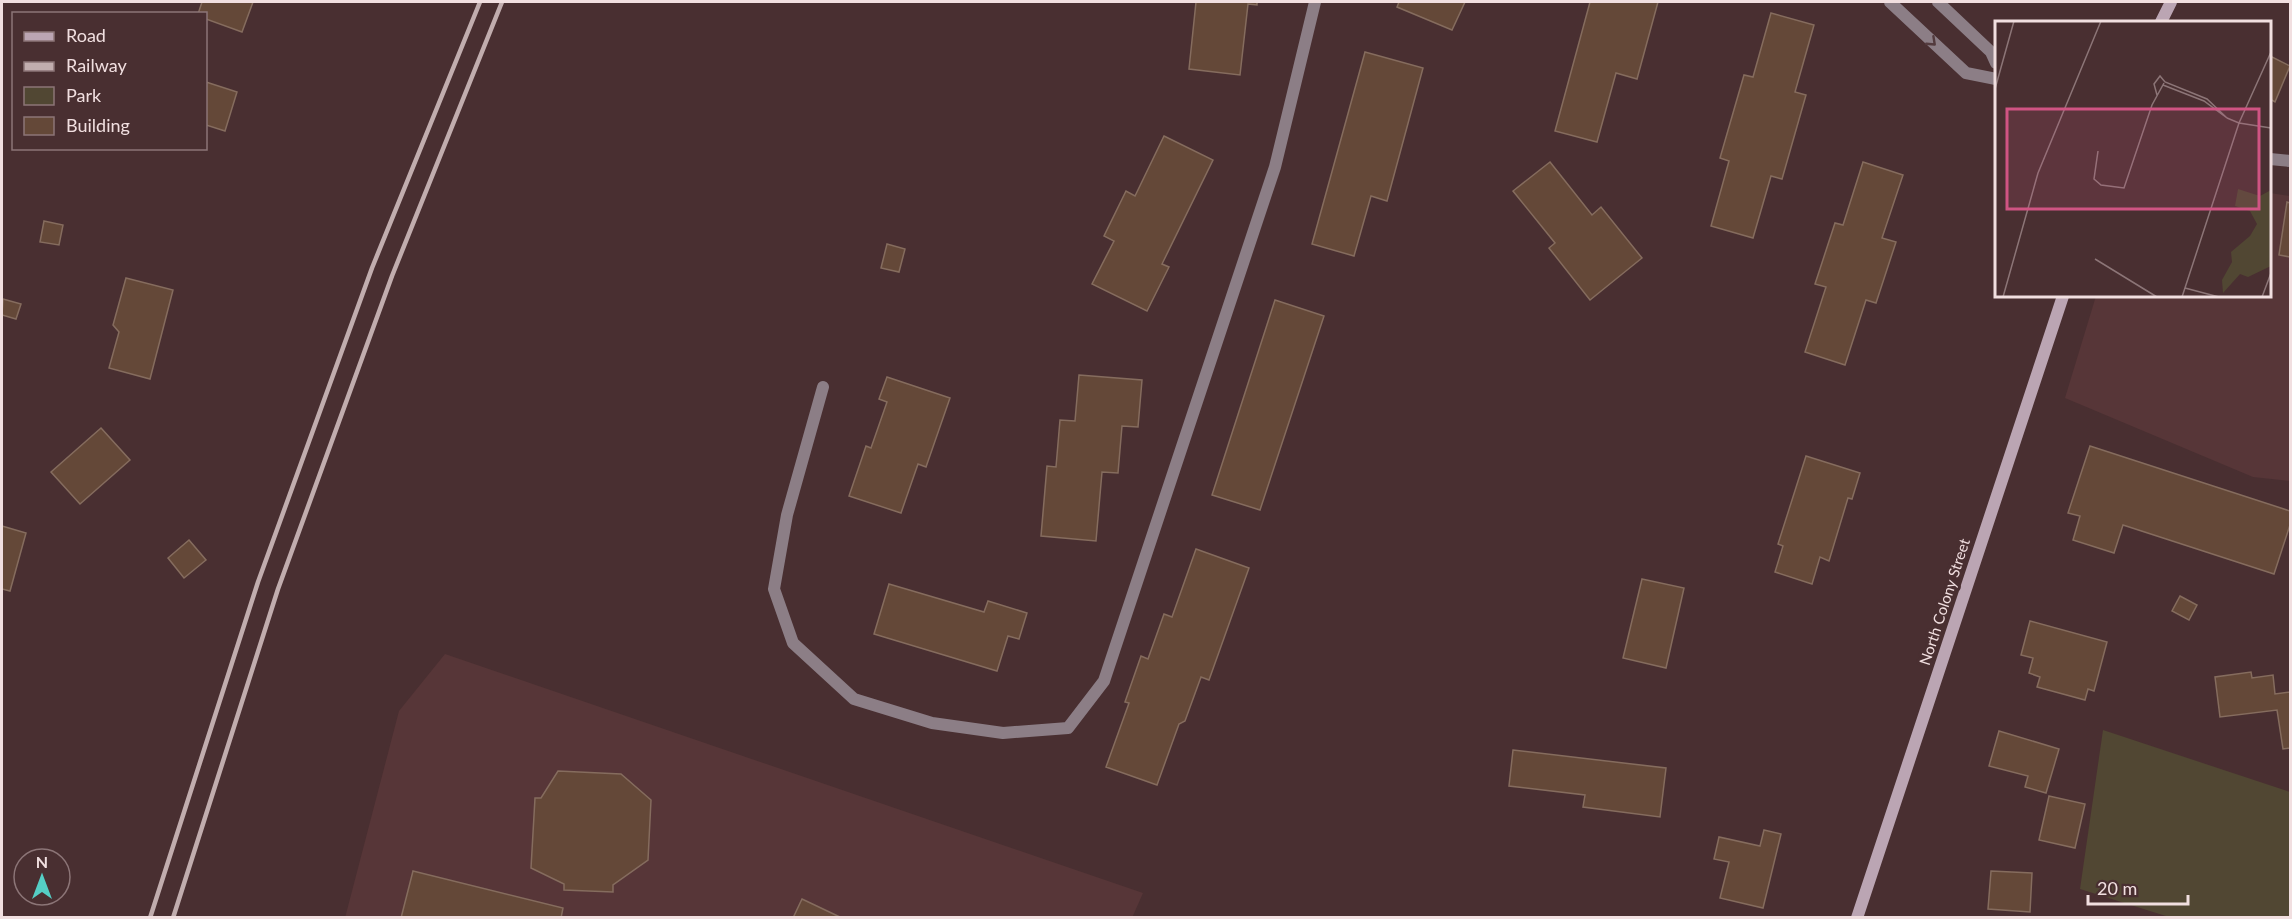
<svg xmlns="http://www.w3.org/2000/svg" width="2292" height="919" viewBox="0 0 2292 919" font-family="Lato,sans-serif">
  <rect width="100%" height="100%" fill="#492f31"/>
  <g fill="#573638">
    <path d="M2270,193L2290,196V481L2253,477L2065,398L2096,296H2270Z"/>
    <path d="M445,654L1143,893L1132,918H345L399,711Z"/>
  </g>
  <path fill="#514733" d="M2103,730L2290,792V917H2169L2080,889Z"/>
  <g fill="#644838" stroke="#856c5e" stroke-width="1.5">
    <path d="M202,2H253L242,32L206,19V14H198Z"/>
    <path d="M1196,2H1257V5L1248,4L1240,75L1189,69Z"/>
    <path d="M1399,2H1465L1452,30L1397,7Z"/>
    <path d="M1590,2H1658L1637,79L1616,73L1597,142L1555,131Z"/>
    <path d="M1771,13L1814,25L1795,92L1806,95L1782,179L1771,176L1753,238L1711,226L1729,161L1720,158L1744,75L1753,77Z"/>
    <path d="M1365,52L1423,68L1387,201L1371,196L1354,256L1312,244Z"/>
    <path d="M2270,56L2290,66L2275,102L2270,99Z"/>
    <path d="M206,82L237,92L225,131L206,125Z"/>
    <path d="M1164,136L1213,160L1162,264L1169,267L1147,311L1092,284L1114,241L1104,236L1126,191L1135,196Z"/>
    <path d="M1550,162L1592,215L1601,207L1642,258L1590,300L1549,248L1555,243L1513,191Z"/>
    <path d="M1863,162L1903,175L1882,238L1896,242L1876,303L1866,300L1845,365L1805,352L1826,287L1815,284L1835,223L1843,225Z"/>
    <path d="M2287,202L2290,203V257L2279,255Z"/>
    <path d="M44,221L63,225L59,245L40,242Z"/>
    <path d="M887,244L905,249L899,272L881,268Z"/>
    <path d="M126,278L173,290L150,379L109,368L119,332L113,325Z"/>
    <path d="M3,299L21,304L16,319L2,315Z"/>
    <path d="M1275,300L1324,316L1260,510L1212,495Z"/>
    <path d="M1079,375L1142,380L1138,427L1122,426L1118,473L1102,472L1096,541L1041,536L1047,466L1056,467L1060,420L1075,421Z"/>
    <path d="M887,377L950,398L926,467L918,464L901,513L849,496L866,446L871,448L887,402L879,399Z"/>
    <path d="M101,428L130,460L80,504L51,472Z"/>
    <path d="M2090,446L2290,511V525L2274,574L2123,525L2114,553L2073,540L2080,516L2068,513Z"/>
    <path d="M1806,456L1860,473L1852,499L1848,498L1829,561L1820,557L1812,584L1775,572L1783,546L1778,544Z"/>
    <path d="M2,526L26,533L10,591L2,589Z"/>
    <path d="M189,540L206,560L184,578L168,558Z"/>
    <path d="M1196,549L1249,568L1209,680L1201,677L1185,721L1179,724L1157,785L1106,767L1129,703L1125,702L1141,656L1148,659L1164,614L1172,617Z"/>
    <path d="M1642,579L1684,588L1666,668L1623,658Z"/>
    <path d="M889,584L984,612L988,601L1027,613L1019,639L1008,636L997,671L874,634Z"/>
    <path d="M2180,596L2197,605L2189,620L2172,611Z"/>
    <path d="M2030,621L2107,642L2094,691L2088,689L2085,700L2037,687L2040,677L2029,673L2033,658L2021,655Z"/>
    <path d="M2251,672L2252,678L2273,675L2275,694L2290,692V748L2283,749L2277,710L2220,717L2215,677Z"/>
    <path d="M1999,731L2059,749L2046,793L2025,787L2028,776L1989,766Z"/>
    <path d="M1513,750L1666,768L1660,817L1583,807L1585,795L1509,786Z"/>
    <path d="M558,771L621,774L651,800L648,860L613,885V892L564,890V884L531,868L535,798H541Z"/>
    <path d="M2049,796L2085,804L2075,848L2039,840Z"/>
    <path d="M1764,830L1781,834L1763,908L1720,898L1729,862L1714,859L1719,837L1760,846Z"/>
    <path d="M413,871L563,908L561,918H401Z"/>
    <path d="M1991,871L2032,873L2030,912L1988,909Z"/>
    <path d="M802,899L842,918H793Z"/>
  </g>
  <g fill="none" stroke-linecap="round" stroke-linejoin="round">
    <g stroke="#8c7e86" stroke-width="12">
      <path d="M1890,2L1966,73L1996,79"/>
      <path d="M1938,2L1991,52L1996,63"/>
      <path d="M823,387L787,515L774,589L793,643L854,699L932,723L1003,733L1068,728L1104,681L1275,167L1315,2"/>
    </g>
    <path stroke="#8c7e86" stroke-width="12" d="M2270,159L2290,161"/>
    <g stroke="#bba5b3" stroke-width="12">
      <path d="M2161,22L2171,2"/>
      <path d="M1857,918L2063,296"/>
    </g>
    <g stroke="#c1adae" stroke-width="4.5">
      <path d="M150,918L258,582L372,268L480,2"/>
      <path d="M173,918L278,589L392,276L502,2"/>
    </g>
  </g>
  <defs><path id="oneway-chevron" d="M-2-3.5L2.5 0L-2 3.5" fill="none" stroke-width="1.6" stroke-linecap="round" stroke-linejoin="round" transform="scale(1.5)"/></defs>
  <use stroke="#533b3e" href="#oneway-chevron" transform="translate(1932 42) rotate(43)"/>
  <g text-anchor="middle" stroke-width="6" stroke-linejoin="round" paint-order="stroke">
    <g font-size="15" fill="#f1dfe0" stroke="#492f31">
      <text transform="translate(1945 602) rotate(-72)" y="5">North Colony Street</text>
    </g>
  </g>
  <g transform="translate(1995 21)">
    <rect width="276" height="276" fill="#492f31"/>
    <path d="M243,168L265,175L276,169V245L253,256L245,253L228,272L227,259L237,241L236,231L255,215L262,203L255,190L240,185Z" fill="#514733"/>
    <path fill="none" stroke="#8c7577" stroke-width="1.5" d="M0,68L19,0M162,74L159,63L165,55L170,61L212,78L232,97L209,80L168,64M232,97L244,102L276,107M103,130L99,158L106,164L129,167L157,84L169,62M100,238L162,276M190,267L224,276M8,276L43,152L106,0M187,276L244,102L276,31M267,276L276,252"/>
    <path fill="#d05483" fill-opacity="0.15" stroke="#d05483" stroke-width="3" d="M12,88H264V188H12Z"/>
    <rect width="276" height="276" fill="none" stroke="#f1dfe0" stroke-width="3"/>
  </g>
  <rect width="2292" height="919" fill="none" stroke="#f1dfe0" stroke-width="6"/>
  <rect x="12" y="12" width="195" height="138" fill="#492f31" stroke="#8c7577" stroke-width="1.5"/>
  <rect x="24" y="32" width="30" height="9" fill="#bba5b3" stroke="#8c7577" stroke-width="1.5"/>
  <text x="66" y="42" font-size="18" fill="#f1dfe0">Road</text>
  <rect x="24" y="62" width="30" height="9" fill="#c1adae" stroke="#8c7577" stroke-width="1.5"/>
  <text x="66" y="72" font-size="18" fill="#f1dfe0">Railway</text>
  <rect x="24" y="87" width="30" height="18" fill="#514733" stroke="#8c7577" stroke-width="1.5"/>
  <text x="66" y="102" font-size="18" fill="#f1dfe0">Park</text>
  <rect x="24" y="117" width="30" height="18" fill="#644838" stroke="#8c7577" stroke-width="1.5"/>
  <text x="66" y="132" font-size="18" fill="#f1dfe0">Building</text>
  <g transform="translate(42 877)"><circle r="28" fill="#492f31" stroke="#8c7577" stroke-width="1.5"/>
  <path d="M0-4.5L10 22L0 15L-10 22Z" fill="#55cec5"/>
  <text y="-9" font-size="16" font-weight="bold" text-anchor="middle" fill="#f1dfe0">N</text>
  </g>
  <path d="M2088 895v9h100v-9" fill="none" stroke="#f1dfe0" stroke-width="3"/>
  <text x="2097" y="895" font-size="18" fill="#f1dfe0" stroke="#492f31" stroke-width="4.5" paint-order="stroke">20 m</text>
</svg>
